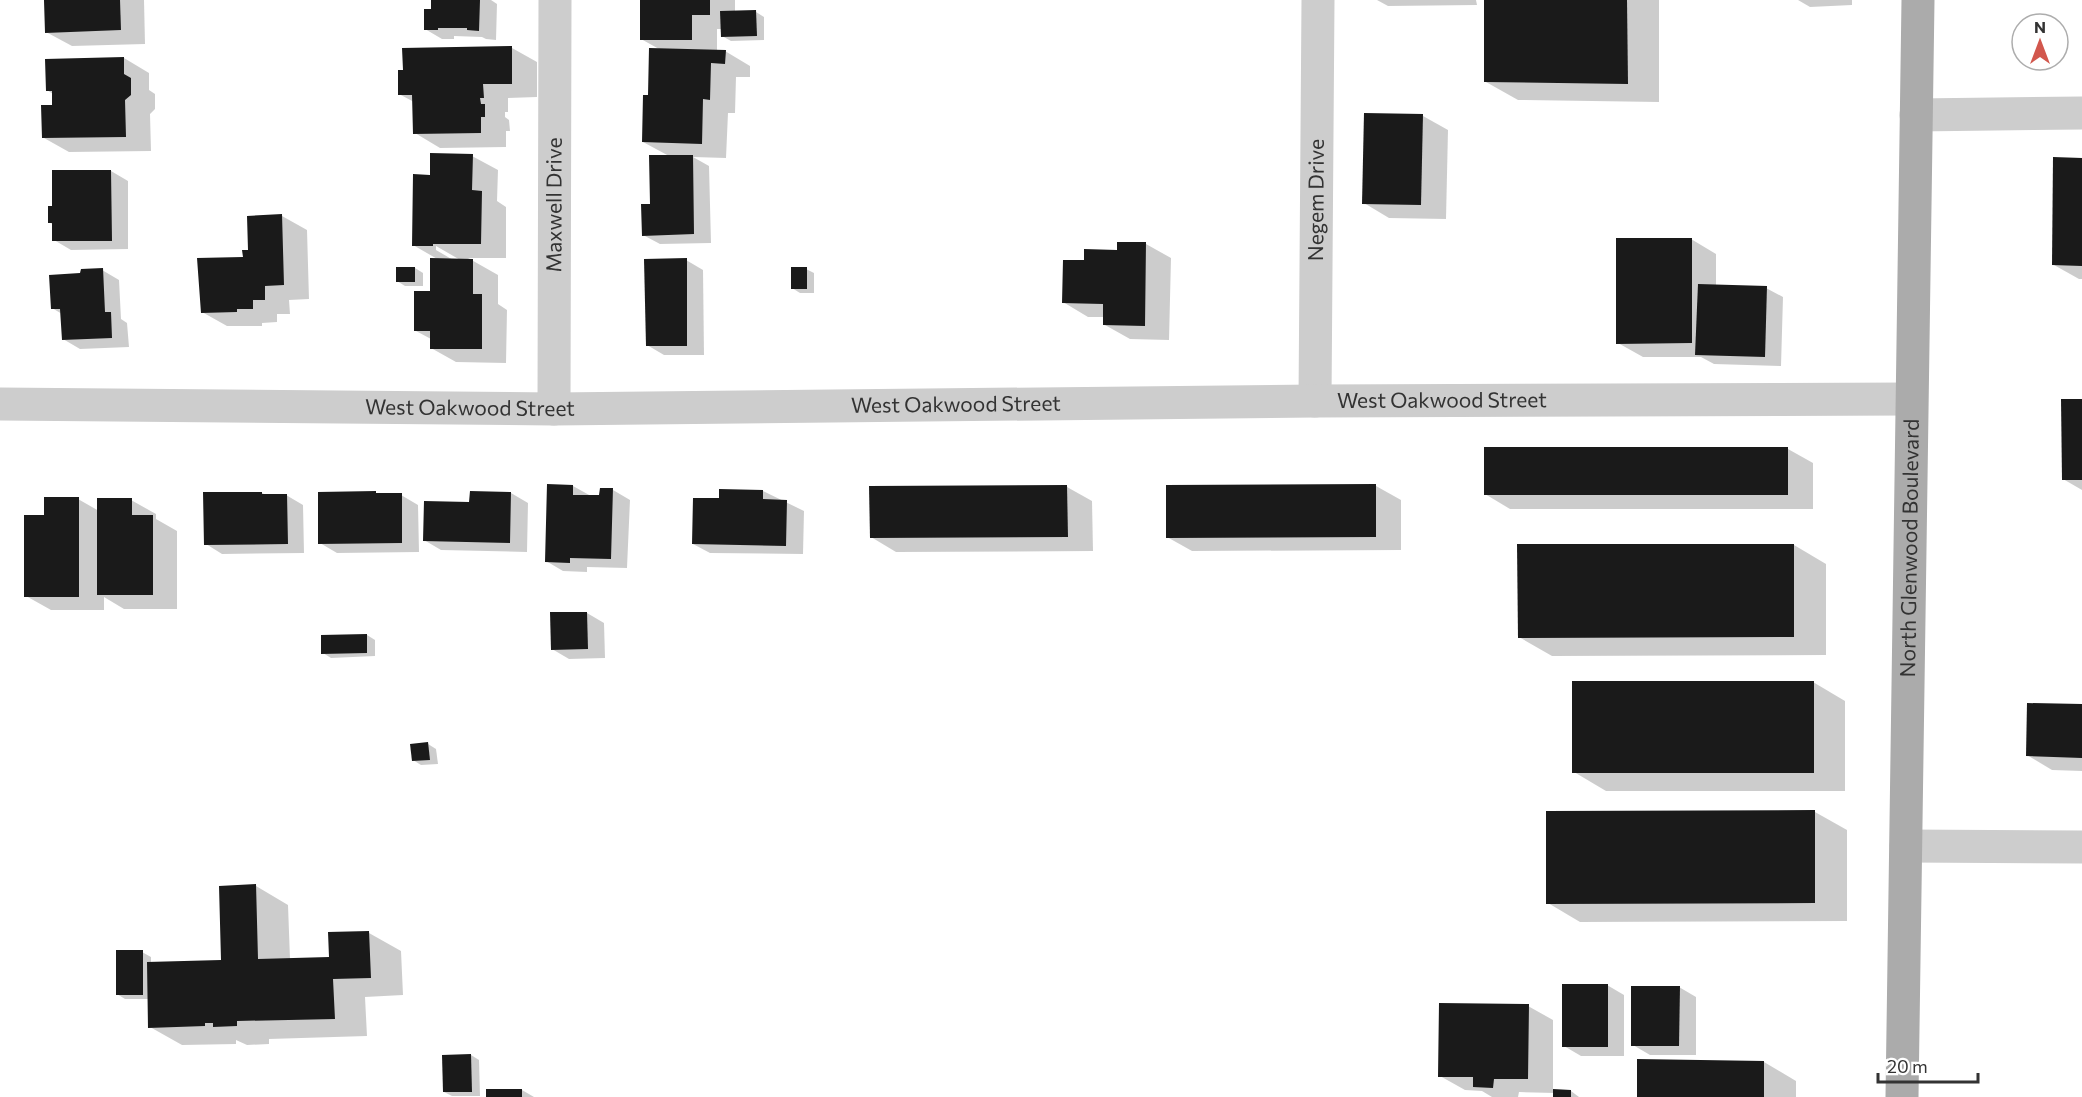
<svg xmlns="http://www.w3.org/2000/svg" width="2082" height="1097" viewBox="0 0 2082 1097" font-family="Commissioner,sans-serif">
  <rect width="100%" height="100%" fill="#fff"/>
  <g fill="#0003" fill-rule="evenodd">
    <path d="M46,0H144L145,44L72,46L46,32Z"/>
    <path d="M433,0H491L497,4L496,40L486,39L482,37L454,36V39H442L425,29L432,11Z"/>
    <path d="M641,0H735V12H756L764,17V40L731,41L722,36V29H717V51H725L750,66V77H736L735,113H728L726,158L693,157L709,166L711,243L660,244L643,235L669,156L643,142L649,97L659,49L641,39Z"/>
    <path d="M1377,0H1476L1477,5L1388,6Z"/>
    <path d="M1486,0H1659V102L1518,100L1486,82Z"/>
    <path d="M1798,0H1852V5L1810,7Z"/>
    <path d="M512,48L537,62V97L508,98V112H505V117L509,120L510,131H506V147L440,148L415,133L414,102L399,94Z"/>
    <path d="M124,58L149,73V90L155,94V109L150,114L151,151L69,152L44,138L53,106V94L47,90Z"/>
    <path d="M1423,116L1448,130L1446,219L1389,218L1364,203Z"/>
    <path d="M472,156L498,170L497,201L506,207V258H468L498,275V304L507,310L506,363L456,362L431,348V339L416,331L431,292L439,260L413,245L431,176ZM436,246L462,261L460,264L436,250Z"/>
    <path d="M2082,159V279H2079L2054,265Z"/>
    <path d="M111,171L128,181V249L71,250L54,240V225L49,222L54,207Z"/>
    <path d="M282,216L307,230L309,299L289,300L290,314H277V322L262,323V326H227L202,312L249,251Z"/>
    <path d="M1691,239L1716,254V286L1766,288L1783,297L1781,366L1714,364L1701,357H1643L1618,343Z"/>
    <path d="M1146,244L1171,258L1169,340L1130,339L1105,325V317H1088L1063,302L1086,261Z"/>
    <path d="M686,260L703,270L704,355H664L647,345Z"/>
    <path d="M397,268H415L423,273V286H405L397,281Z"/>
    <path d="M806,269L814,273V293H800L792,288Z"/>
    <path d="M102,270L119,280L121,319L127,323L129,347L80,349L63,339L62,314L52,308L81,275Z"/>
    <path d="M2082,401V490L2063,479Z"/>
    <path d="M1788,449L1813,463V509H1510L1485,494Z"/>
    <path d="M573,486L591,496L601,497L613,490L630,500L627,568L587,567V572L563,571L546,561Z"/>
    <path d="M1376,486L1401,500V550L1192,551L1167,537Z"/>
    <path d="M1067,487L1092,501L1093,551L896,552L871,537Z"/>
    <path d="M763,491L804,511L803,554L710,553L693,544L721,500Z"/>
    <path d="M471,492L511,493L528,503L527,552L441,550L424,540L471,503Z"/>
    <path d="M262,493L266,495H286L303,505L304,553L222,554L206,544L205,494Z"/>
    <path d="M376,493L380,495H401L418,505L419,552L337,553L320,543Z"/>
    <path d="M78,499L99,511L131,500L156,514V519L177,531V609H124L104,597V610H51L26,596Z"/>
    <path d="M1794,545L1826,564V655L1552,656L1519,637Z"/>
    <path d="M587,613L604,623L605,658L569,659L552,649Z"/>
    <path d="M367,635L375,640V656L331,658L323,653Z"/>
    <path d="M1813,682L1845,701V791H1606L1574,772Z"/>
    <path d="M2082,705V771L2052,770L2027,755Z"/>
    <path d="M428,744L436,749L438,764L421,765L413,760Z"/>
    <path d="M1815,812L1847,830V921L1580,922L1548,903Z"/>
    <path d="M256,886L288,905L290,959L330,958L369,933L401,951L403,995L365,997L367,1036L269,1039V1044L247,1045L236,1040V1044L182,1045L150,1027L149,999H125L117,994L142,952L151,957V963L223,961Z"/>
    <path d="M1607,985L1624,995V1056H1581L1564,1046Z"/>
    <path d="M1679,987L1696,997V1055H1650L1633,1045Z"/>
    <path d="M1528,1006L1553,1020V1091H1571L1579,1097H1554L1555,1093L1519,1092L1518,1097H1492L1482,1091L1465,1090L1440,1076Z"/>
    <path d="M471,1055L479,1060L480,1096H452L444,1092Z"/>
    <path d="M1764,1062L1796,1081V1097H1638Z"/>
    <path d="M522,1090L534,1097H487Z"/>
  </g>
  <g fill="#1a1a1a">
    <path d="M44,0H120L121,30L45,33Z"/>
    <path d="M431,0H480L479,31L467,30V28H438V30H424V9H431Z"/>
    <path d="M640,0H710V15H692V40H640Z"/>
    <path d="M1484,0H1627L1628,84L1484,82Z"/>
    <path d="M756,10L757,36L721,37L720,11Z"/>
    <path d="M512,46V84H483L484,98H480L481,104H485V117H481V133L413,134L412,95H398V70H403L402,48Z"/>
    <path d="M649,48L726,50L725,64L711,63L710,100L703,99L702,144L642,142L643,95H648Z"/>
    <path d="M124,57V74L131,78V95L125,100L126,137L42,138L41,105H52V91H46L45,59Z"/>
    <path d="M1364,113L1423,114L1421,205L1362,204Z"/>
    <path d="M430,153L473,154L472,190L482,191L481,244H433V246H412L413,174L430,175Z"/>
    <path d="M649,155H693L694,234L642,236L641,204H650Z"/>
    <path d="M2053,157L2082,158V266L2052,265Z"/>
    <path d="M52,170H111L112,241H52V223H48V206H52Z"/>
    <path d="M282,214L284,285L265,286V300H253V309H237V312L201,313L197,258L243,257L242,250H248L247,216Z"/>
    <path d="M1616,238H1692V343L1616,344Z"/>
    <path d="M1117,242H1146L1145,326L1103,325V304L1062,303L1063,260H1084V249L1117,250Z"/>
    <path d="M430,258L473,259V294H482V349H430V331H414V291H430Z"/>
    <path d="M687,258V346H646L644,259Z"/>
    <rect x="396" y="267" width="19" height="15"/>
    <rect x="791" y="267" width="16" height="22"/>
    <path d="M103,268L105,312H111L112,338L62,340L60,309H51L49,275L80,273L81,269Z"/>
    <path d="M1698,284L1767,286L1765,357L1695,355Z"/>
    <path d="M2061,399H2082V480H2062Z"/>
    <rect x="1484" y="447" width="304" height="48"/>
    <path d="M547,484L573,485V495H599L600,488H613L611,559L570,558V563L545,562Z"/>
    <path d="M1376,484V537L1166,538V485Z"/>
    <path d="M1067,485L1068,537L870,538L869,486Z"/>
    <path d="M719,489L763,490V499L787,500L786,546L692,544L693,498H719Z"/>
    <path d="M376,491V493H402V543L318,544V492Z"/>
    <path d="M470,491L511,492L510,543L423,541L424,501L469,502Z"/>
    <path d="M203,492H262V494H287L288,544L204,545Z"/>
    <path d="M44,497H79V597H24V515H44Z"/>
    <path d="M97,498H132V515H153V595H97Z"/>
    <path d="M1517,544H1794V637L1518,638Z"/>
    <path d="M550,612H587L588,649L551,650Z"/>
    <path d="M367,634V653L321,654V635Z"/>
    <rect x="1572" y="681" width="242" height="92"/>
    <path d="M2027,703L2082,704V758L2026,756Z"/>
    <path d="M428,742L430,760L412,761L410,744Z"/>
    <path d="M1815,810V903L1546,904V811Z"/>
    <path d="M256,884L258,959L329,957L328,932L369,931L371,978L333,979L335,1019L237,1021V1026L213,1027V1023H205V1026L148,1028L147,962L221,960L219,886Z"/>
    <rect x="116" y="950" width="27" height="45"/>
    <rect x="1562" y="984" width="46" height="63"/>
    <path d="M1631,986H1680L1679,1046H1631Z"/>
    <path d="M1439,1003L1529,1004L1528,1079H1494L1493,1088L1473,1087V1077H1438Z"/>
    <path d="M471,1054L472,1092H443L442,1055Z"/>
    <path d="M1637,1059L1764,1061V1097H1637Z"/>
    <rect x="486" y="1089" width="36" height="8"/>
    <path d="M1553,1089L1571,1090V1097H1553Z"/>
  </g>
  <g fill="none" stroke-linecap="round" stroke-linejoin="round">
    <g stroke="#cdcdcd" stroke-width="33">
      <path d="M1916,115L2082,113"/>
      <path id="s1" d="M1315,401L1318,0"/>
      <path id="s2" d="M0,404L554,409L1315,401L1911,399"/>
      <path id="s3" d="M554,409L555,0"/>
      <path d="M1906,846L2082,847"/>
    </g>
    <path stroke="#ababab" stroke-width="33" id="s4" d="M1902,1097L1918,0"/>
  </g>
  <g text-anchor="middle" stroke-width="6" stroke-linejoin="round" paint-order="stroke">
    <g font-size="21" fill="#333" stroke="#fff">
      <text dy="7" stroke="none"><textPath href="#s1" startOffset="201">Negem Drive</textPath></text>
      <text dy="7" stroke="none"><textPath href="#s3" startOffset="204">Maxwell Drive</textPath></text>
      <text dy="7" stroke="none"><textPath href="#s2" startOffset="1442">West Oakwood Street</textPath></text>
      <text dy="7" stroke="none"><textPath href="#s2" startOffset="956">West Oakwood Street</textPath></text>
      <text dy="7" stroke="none"><textPath href="#s2" startOffset="470">West Oakwood Street</textPath></text>
      <text dy="7" stroke="none"><textPath href="#s4" startOffset="549">North Glenwood Boulevard</textPath></text>
    </g>
  </g>
  <g transform="translate(2040 42)"><circle r="28" fill="#ffffff" stroke="#adadad" stroke-width="1.5"/>
  <path d="M0-4.5L10 22L0 15L-10 22Z" fill="#d2574d"/>
  <text y="-9" font-size="16" font-weight="bold" text-anchor="middle" fill="#333333">N</text>
  </g>
  <path d="M1878 1073v9h100v-9" fill="none" stroke="#333333" stroke-width="3"/>
  <text x="1887" y="1073" font-size="18" fill="#333333" stroke="#ffffff" stroke-width="4.5" paint-order="stroke">20 m</text>
</svg>
